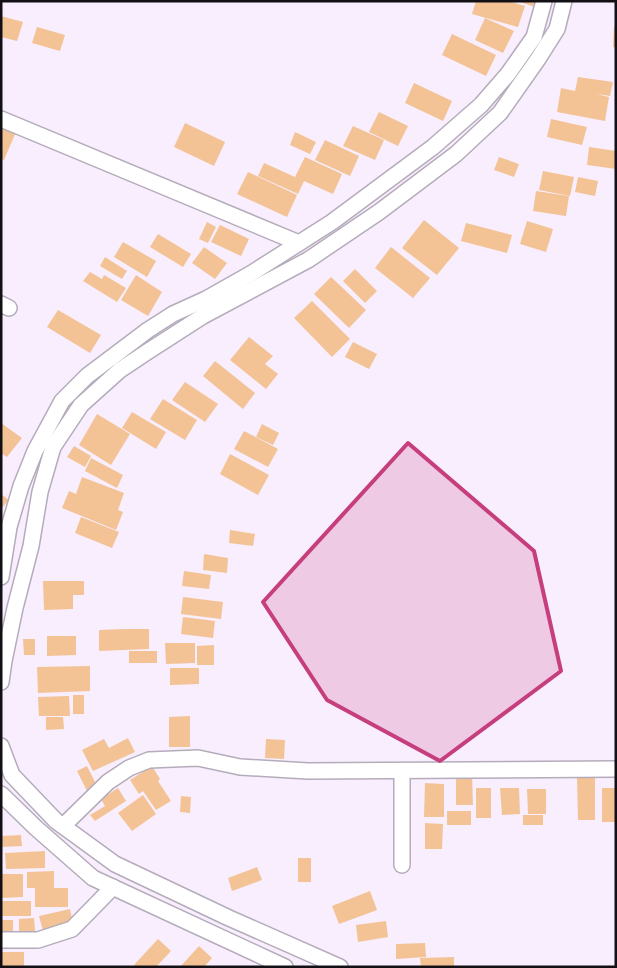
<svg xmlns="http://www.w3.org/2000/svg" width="617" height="968" viewBox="0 0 617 968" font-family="Overpass,sans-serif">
  <rect width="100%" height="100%" fill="#f8eefe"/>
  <g fill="#f3c395">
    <path d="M476,1H508L525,6L518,27L472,14Z"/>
    <path d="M517,1H537L535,7Z"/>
    <path d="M1,16L23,22L17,41L1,37Z"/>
    <path d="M485,18L514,31L503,53L475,40Z"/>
    <path d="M37,27L65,35L60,51L32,43Z"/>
    <path d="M614,27H616V48L613,47Z"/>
    <path d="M452,34L496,55L486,76L442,55Z"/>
    <path d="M578,77L613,82L610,96L596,94L609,97L605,121L557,112L561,88L575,91Z"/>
    <path d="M414,83L452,101L443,121L405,103Z"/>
    <path d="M379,112L408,126L398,146L369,132Z"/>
    <path d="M551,119L587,127L582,145L547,137Z"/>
    <path d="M1,120L18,127L4,160L1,159Z"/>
    <path d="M185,123L225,142L214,166L174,147Z"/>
    <path d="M353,126L384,140L375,160L343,146Z"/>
    <path d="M295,132L316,142L310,154L290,145Z"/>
    <path d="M325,140L359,156L350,176L315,160Z"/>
    <path d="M589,147L616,151V169L587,165Z"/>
    <path d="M305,157L342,174L333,194L304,181L298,194L258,176L264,163L295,177Z"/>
    <path d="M499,157L519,164L514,177L494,170Z"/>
    <path d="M543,171L574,177L570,196L539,190Z"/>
    <path d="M248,172L297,195L287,217L237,194Z"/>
    <path d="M578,177L598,181L595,196L575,192Z"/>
    <path d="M536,191L569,196L566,216L533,211Z"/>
    <path d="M424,220L459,248L437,275L402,248Z"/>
    <path d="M527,221L553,229L546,252L520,244Z"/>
    <path d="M207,222L216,227L208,243L199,239Z"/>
    <path d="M466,223L512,235L507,253L461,241Z"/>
    <path d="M220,225L249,239L241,256L211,242Z"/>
    <path d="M158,234L191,254L183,267L150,247Z"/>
    <path d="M123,242L156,261L147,277L114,257Z"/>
    <path d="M204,247L227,263L215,279L192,263Z"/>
    <path d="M391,247L430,278L413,298L375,268Z"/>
    <path d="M105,257L127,271L122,279L100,266Z"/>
    <path d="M355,269L377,291L365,303L343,281Z"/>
    <path d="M90,272L102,279L104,275L126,288L117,302L83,281Z"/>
    <path d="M136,275L162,292L148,316L121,300Z"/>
    <path d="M331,277L366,310L349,328L314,294Z"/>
    <path d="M312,301L350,339L332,357L294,318Z"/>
    <path d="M58,310L101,335L90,353L47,327Z"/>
    <path d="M249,337L273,356L265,364L278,374L266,389L230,360Z"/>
    <path d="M353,342L377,354L369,369L345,357Z"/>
    <path d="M215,361L255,393L243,409L203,376Z"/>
    <path d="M185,382L218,404L205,422L172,400Z"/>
    <path d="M163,399L197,420L185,440L150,419Z"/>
    <path d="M132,412L166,432L156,449L122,428Z"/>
    <path d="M97,414L130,434L111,465L79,445Z"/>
    <path d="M1,423L22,438L7,457L1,453Z"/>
    <path d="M262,424L279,433L273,445L256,437Z"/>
    <path d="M244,431L278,449L268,467L234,449Z"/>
    <path d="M74,446L91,456L85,467L67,457Z"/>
    <path d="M230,454L269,475L258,495L220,474Z"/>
    <path d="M91,458L123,475L117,488L85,471Z"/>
    <path d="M82,477L124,493L118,510L123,512L116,530L62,508L69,491L76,494Z"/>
    <path d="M1,494L9,500L1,509Z"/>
    <path d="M81,517L119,532L112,548L75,533Z"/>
    <path d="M230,530L255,534L253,546L229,543Z"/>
    <path d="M204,554L228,558L227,573L203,570Z"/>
    <path d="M184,571L211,575L209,589L182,586Z"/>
    <path d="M43,581H84V595H73V609L44,610Z"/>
    <path d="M183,597L223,602L221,619L181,614Z"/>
    <path d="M183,617L215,621L213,638L181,634Z"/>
    <path d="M125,629H149V649L99,651V630Z"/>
    <path d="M47,636H76V655L47,656Z"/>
    <path d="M23,639H35V655H24Z"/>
    <path d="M165,643H195V663L166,664Z"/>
    <path d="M214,645V665H197V646Z"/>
    <rect x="129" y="651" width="28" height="12"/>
    <path d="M90,666V691L38,693L37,667Z"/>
    <path d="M170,668H199V684L170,685Z"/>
    <rect x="73" y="695" width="11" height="19"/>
    <path d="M69,696L70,716H39L38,697Z"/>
    <path d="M190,716V747H169V717Z"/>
    <path d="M46,717H63L64,729L46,730Z"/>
    <path d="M128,738L135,752L93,771L82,750L104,739L109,748Z"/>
    <path d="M266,739L285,740L284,759L265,758Z"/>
    <path d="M87,766L97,786L87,791L77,771Z"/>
    <path d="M152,766L160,779L158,781L171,801L156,810L143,791L139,794L130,780Z"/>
    <path d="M456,774H472L473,805H456Z"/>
    <path d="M577,778H595V820H578Z"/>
    <path d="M425,783L444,784V817H424Z"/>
    <path d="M118,788L126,801L95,821L90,815L105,806L101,799Z"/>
    <rect x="476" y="788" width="15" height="30"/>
    <path d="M500,788H519L520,814L502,815Z"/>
    <rect x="602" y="788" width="14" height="34"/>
    <path d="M527,789H546V814H528Z"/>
    <path d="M143,795L156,814L132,831L118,813Z"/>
    <path d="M181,796L191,797L190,813L180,812Z"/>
    <rect x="447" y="811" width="24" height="14"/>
    <rect x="523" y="815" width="20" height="10"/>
    <path d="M425,823L443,824L442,849H425Z"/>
    <path d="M21,835L22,846L1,847V836Z"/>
    <path d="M45,851V868L6,869L5,853Z"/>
    <rect x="298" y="858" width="13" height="24"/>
    <path d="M257,867L262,880L232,891L228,878Z"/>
    <path d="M54,871V888H68V907H35V888H27V872Z"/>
    <path d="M1,874H23V897L1,898Z"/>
    <path d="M370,891L377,910L339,924L332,906Z"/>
    <rect x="2" y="901" width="29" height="15"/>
    <path d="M70,909L73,924L43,931L39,916Z"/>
    <path d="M34,918L35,931H19V919Z"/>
    <rect x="1" y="920" width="12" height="13"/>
    <path d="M386,921L388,937L358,942L356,925Z"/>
    <path d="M158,939L171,951L156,967H136L134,965Z"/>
    <path d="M425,943L426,957L396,959V944Z"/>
    <path d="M199,946L212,958L204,967H180Z"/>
    <rect x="1" y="952" width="23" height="15"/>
    <path d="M454,957V967H421L420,958Z"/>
  </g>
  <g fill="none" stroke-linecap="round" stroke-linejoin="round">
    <defs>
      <g id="minor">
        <path d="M1,119L299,243"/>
        <path d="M1,304L9,308"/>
        <path d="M1,577L9,527L21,486L35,451L62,401L87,376L148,330L173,314L206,299L252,273L332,222L433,147L481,105L508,74L534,37L544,1"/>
        <path d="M1,682L4,661L15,608L31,546L40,492L53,447L81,405L120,370L147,352L203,316L308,260L379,212L456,154L500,113L538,59L557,29L564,1"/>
        <path d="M1,746L12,775L56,821L115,864L229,918L340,967"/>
        <path d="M402,771V865"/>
        <path d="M1,794L36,828L93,878L285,967"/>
        <path d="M63,826L108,782L129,768L149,760L198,758L240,767L308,771L616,769"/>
        <path d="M1,940H38L72,929L113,887"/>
      </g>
    </defs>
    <use href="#minor" stroke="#b5acbb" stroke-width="18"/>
    <use href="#minor" stroke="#fff" stroke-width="15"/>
  </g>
  <path fill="#c63e7d" fill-opacity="0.2" stroke="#c63e7d" stroke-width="4" stroke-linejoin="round" d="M408,443L534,551L561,671L440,761L327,700L263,602Z"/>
  <rect width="617" height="968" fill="none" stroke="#131015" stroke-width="5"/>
</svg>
